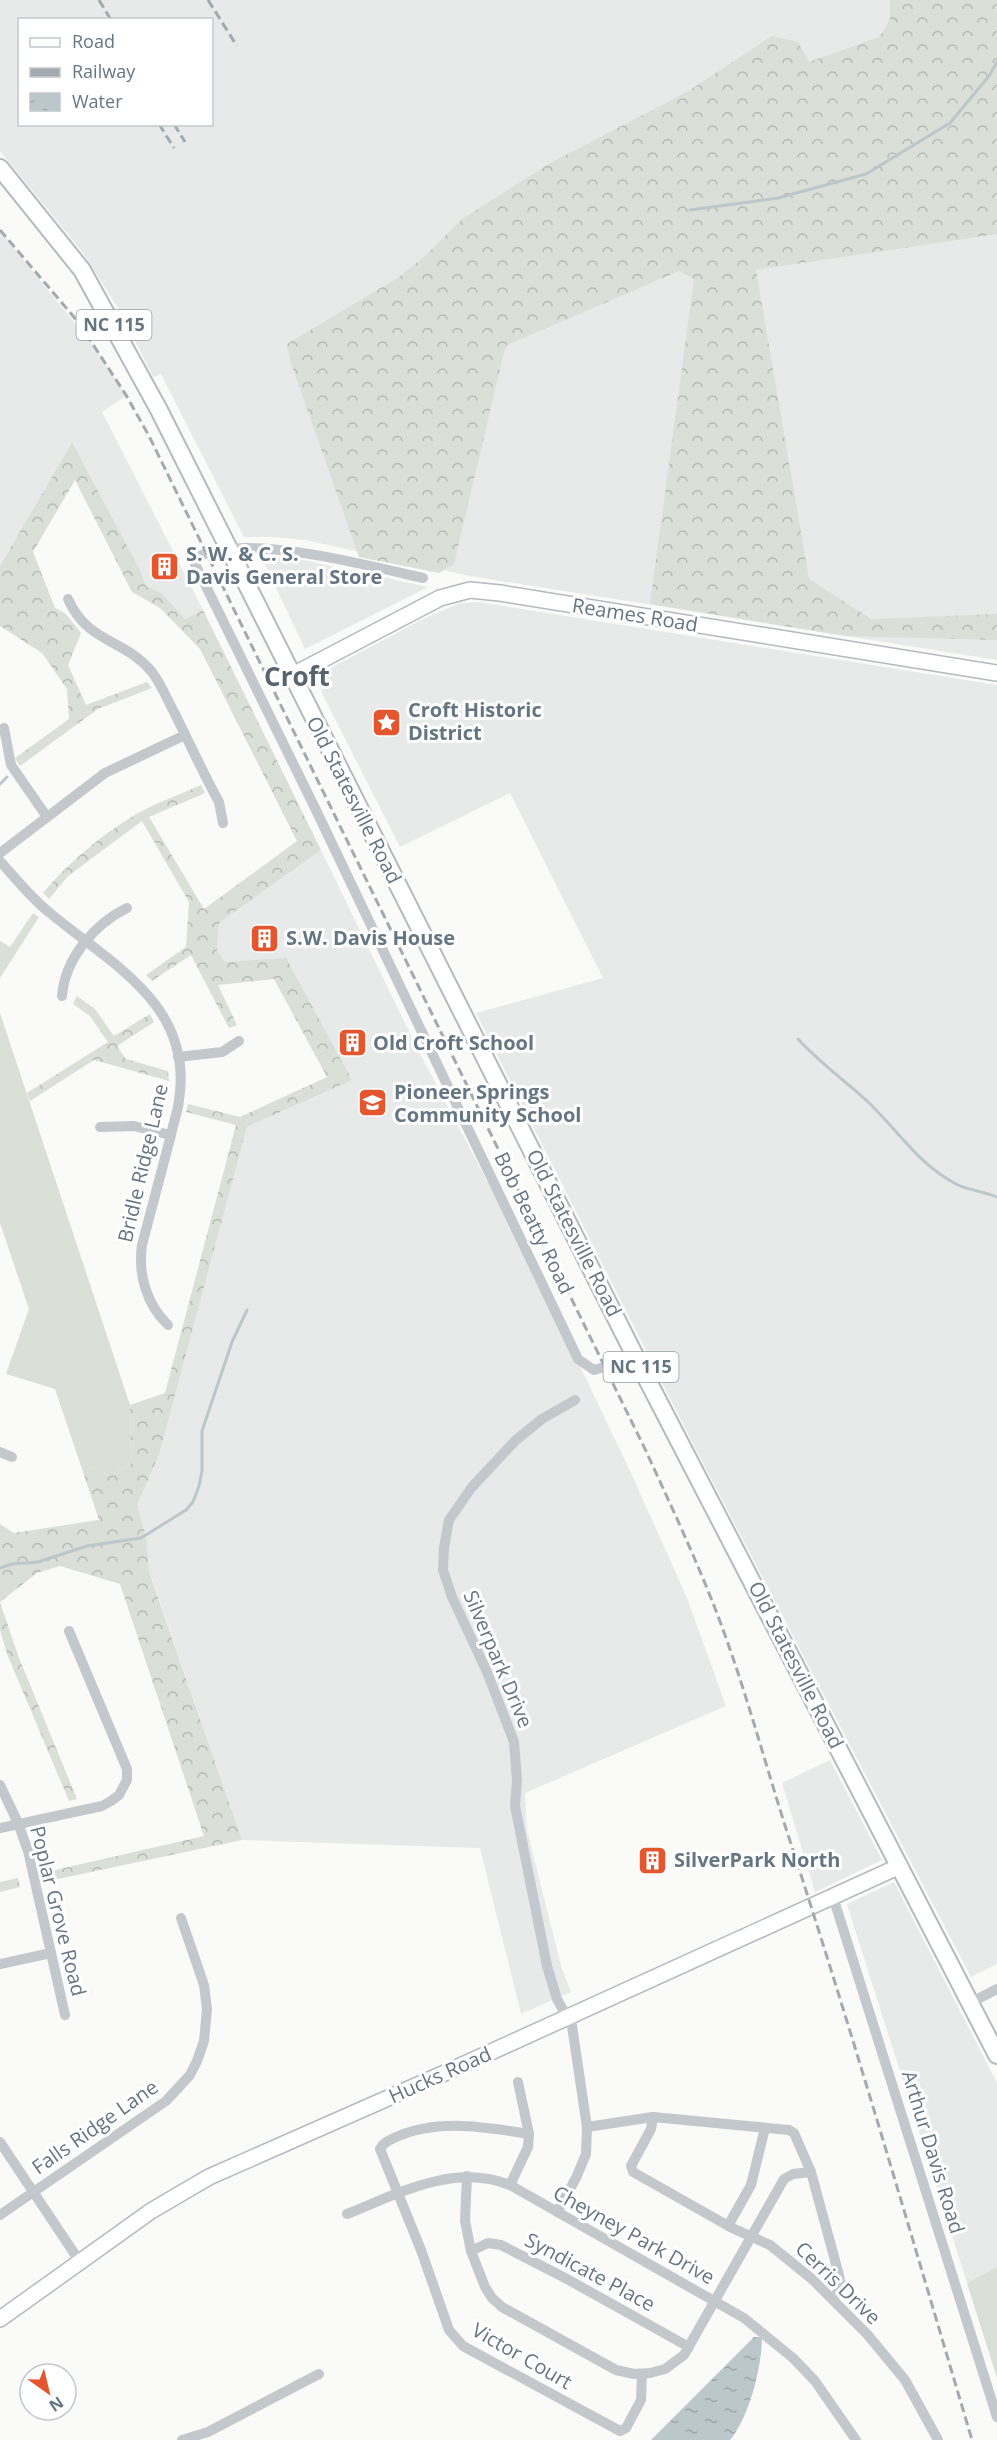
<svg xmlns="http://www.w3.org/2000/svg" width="997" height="2440" viewBox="0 0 997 2440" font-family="'Open Sans',sans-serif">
  <defs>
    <pattern id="forest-crowns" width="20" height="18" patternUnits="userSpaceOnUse" patternTransform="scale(1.5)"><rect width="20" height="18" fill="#dadfd7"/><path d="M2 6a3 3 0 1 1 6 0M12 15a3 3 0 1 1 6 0" fill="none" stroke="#b4b9b4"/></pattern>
    <pattern id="water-ripples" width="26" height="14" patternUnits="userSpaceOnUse" patternTransform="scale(1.5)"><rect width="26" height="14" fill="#bbc7cb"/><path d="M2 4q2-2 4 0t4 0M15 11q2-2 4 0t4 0" fill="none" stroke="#9ca6aa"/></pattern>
  </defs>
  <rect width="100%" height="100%" fill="#fafaf8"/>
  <g fill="#e8e9e9" fill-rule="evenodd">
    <path d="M0,0H997V660L470,576L305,540L274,537H244L161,374L153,377L123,316L83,253L0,151ZM20,20H212V124H20Z"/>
    <path d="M0,231L96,349L126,396L102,412L203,610L185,619L161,594L146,586L139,568L72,442L0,566Z"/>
    <path d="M261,556L304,560L428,587L305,649Z"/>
    <path d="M478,602L997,685V1964L971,1977L695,1448L476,1013L603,978L510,793L400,847L322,693L320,680L327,670L423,619L460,603Z"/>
    <path d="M321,850L418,1050L534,1270L632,1475L687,1598L726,1706L525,1793L527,1830L561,1966L571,1992L521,2014L480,1848L242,1840L149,1570L147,1540L137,1505L159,1455L247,1127L352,1080L286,959L225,962L217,951L219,923Z"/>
    <path d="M830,1760L882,1860L815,1892L782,1783Z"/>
    <path d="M894,1882L997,2083V2267L967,2283L847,1904Z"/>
  </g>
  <g fill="#dadfd7">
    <path d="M33,913L39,917L0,978V941L10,947Z"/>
    <path d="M0,1013L130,1405L131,1464L109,1476L79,1460L55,1389L6,1374L29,1309L0,1223Z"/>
    <path d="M997,2267V2378L967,2283Z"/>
  </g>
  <g fill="url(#forest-crowns)">
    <path d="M890,0H997V234L756,270L809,579L871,619L997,614V640L845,636L650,604L694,279L679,271L507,345L503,356L454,564L439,573L359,557L291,363L287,344L399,277L425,256L462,219L552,162L687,92L772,36L798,42L809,62L879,37L890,20Z"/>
    <path d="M72,442L139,568L146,586L161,593L185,619L203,610L321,850L219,923L217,951L225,962L286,958L352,1080L247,1127L159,1455L137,1505L147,1540L149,1570L154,1586L242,1840L44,1882L42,1873L204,1836L120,1584L60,1566L37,1573L0,1602L19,1658L77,1799L69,1801L7,1654L0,1630V1524L14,1533L99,1520L79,1460L109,1476L131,1464L130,1405L165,1393L236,1125L186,1112L188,1104L240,1117L327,1077L274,979L218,985L237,1025L229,1028L191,955L152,981L146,975L186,947L189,902L142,821L68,876L49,899L43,893C70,861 111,826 150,807C166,799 184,793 201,785L205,793L149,817L204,909L297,841L200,649L160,608L132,592L75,480L33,552L55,608L66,614L81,633L68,665L86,705L147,682L152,688L98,709L20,766L15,758L69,719L67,689L42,653L0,626V566Z"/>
    <path d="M77,996L95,1009L114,1036L150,1014L154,1022L117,1046L126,1059L168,1071L169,1081L94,1060L30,1101L27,1093L108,1042L90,1016L73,1004Z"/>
    <path d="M18,1878L20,1887L0,1892V1882Z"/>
  </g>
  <path fill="url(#water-ripples)" d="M754,2337H762C762,2367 749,2417 730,2440H651Z"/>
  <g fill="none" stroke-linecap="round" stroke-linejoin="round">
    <g stroke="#bbc7cb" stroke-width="3">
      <path d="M690,210L778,198L866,174L950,123L989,76L997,62"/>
      <path d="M0,784L7,777"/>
      <path d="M798,1039C819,1062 844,1080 867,1101C897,1129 919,1166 958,1185C969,1190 985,1192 997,1197"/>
      <path d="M0,1568L12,1564L38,1562L87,1546L141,1538L186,1510L193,1502L199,1486L202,1471V1431L232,1342L247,1310"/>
    </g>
    <defs>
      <g id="secondary">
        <path d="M291,676L440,598L470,590L500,593L997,673"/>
        <path d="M0,2319L151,2211L209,2177L447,2072L900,1866"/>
      </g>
      <path id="primary" d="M0,168L82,270L159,410L636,1358L997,2055"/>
    </defs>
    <use href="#secondary" stroke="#b3babf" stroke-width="18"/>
    <use href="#primary" stroke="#b5babe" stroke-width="20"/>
    <g stroke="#c3c8cc" stroke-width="10">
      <path d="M423,578C369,566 245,532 198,557L195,564L315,808L578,1359L594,1370L636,1358"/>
      <path d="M68,599C88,644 124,638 152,672C161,684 167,699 174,712C189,742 203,773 219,802L223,823"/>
      <path d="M4,728L11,765L47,817"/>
      <path d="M0,853L105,773L185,735"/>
      <path d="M0,861C16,879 31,898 50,913C111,964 194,1005 179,1100C178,1112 173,1123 171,1135C161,1172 152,1208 142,1245C138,1274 146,1304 168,1325"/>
      <path d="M62,996C65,959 94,924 127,908"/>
      <path d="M178,1057L222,1052L239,1041"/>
      <path d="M100,1127L134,1126L170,1135"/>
      <path d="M0,1452L12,1457"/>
      <path d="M0,1785L18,1823L28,1851L65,2015"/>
      <path d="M0,1828L102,1806L111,1801L119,1795L127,1780V1769L69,1631"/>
      <path d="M833,1897L997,2417"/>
      <path d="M0,1964L51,1953"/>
      <path d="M970,2003L997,1989"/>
      <path d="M653,2117L651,2129L631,2166L633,2172L732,2228L770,2245L812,2279L867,2334L905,2380L938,2440"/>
      <path d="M587,2127L653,2117L789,2130L794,2133L811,2172L839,2275L841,2287L833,2299"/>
      <path d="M529,2134C484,2127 437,2118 394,2138C388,2141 383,2143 380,2149L421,2250L449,2330L463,2346L620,2431L626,2428L641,2400L642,2374"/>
      <path d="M0,2142L80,2262"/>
      <path d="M467,2176L465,2221L471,2251L485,2287L492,2298L502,2307L616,2370L634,2374L650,2373L665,2369L684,2355L784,2179L793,2174L811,2172"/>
      <path d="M510,2185L528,2147L529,2134L518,2082"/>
      <path d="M557,2212L576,2178L586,2154L587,2127L572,2026L557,1999L547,1966L515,1806L517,1781L514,1742L487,1672L452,1597L443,1570L444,1548L449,1520L472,1487L516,1440L542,1419L575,1400"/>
      <path d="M347,2214C400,2193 453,2163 510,2185L744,2318L793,2358L815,2381L856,2440"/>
      <path d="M0,2215L166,2101L190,2075L197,2061L204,2041L207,2009L204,1985L181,1918"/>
      <path d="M728,2226L751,2185L765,2128"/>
      <path d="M471,2251L488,2243L501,2245L567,2279L689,2347"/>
      <path d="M182,2440L208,2432L319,2374"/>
    </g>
    <use href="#secondary" stroke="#fff" stroke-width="15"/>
    <use href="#primary" stroke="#fff" stroke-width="16"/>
    <g stroke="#a2aab0" stroke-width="3" stroke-dasharray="9 4.5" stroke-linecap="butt">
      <path d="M99,0L111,20"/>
      <path d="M208,0L237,46"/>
      <path d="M159,124L174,148"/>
      <path d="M174,124L185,142"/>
      <path d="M0,230L79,323L126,395L149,436L646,1451C672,1508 699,1565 721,1624C748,1697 767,1771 791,1844C855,2041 913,2241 972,2440"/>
    </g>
  </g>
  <defs>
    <symbol id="building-square" viewBox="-11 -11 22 22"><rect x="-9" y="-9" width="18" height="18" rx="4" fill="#e4572e" stroke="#fff"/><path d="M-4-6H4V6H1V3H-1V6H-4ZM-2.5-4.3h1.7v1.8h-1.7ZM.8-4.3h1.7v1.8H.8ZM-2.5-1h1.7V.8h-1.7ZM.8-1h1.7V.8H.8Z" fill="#fff"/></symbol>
    <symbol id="sight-square" viewBox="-11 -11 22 22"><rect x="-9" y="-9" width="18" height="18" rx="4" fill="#e4572e" stroke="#fff"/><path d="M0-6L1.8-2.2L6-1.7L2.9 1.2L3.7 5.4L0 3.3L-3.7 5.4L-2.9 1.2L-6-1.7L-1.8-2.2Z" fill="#fff"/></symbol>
    <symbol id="school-square" viewBox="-11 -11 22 22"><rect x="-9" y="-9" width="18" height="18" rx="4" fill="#e4572e" stroke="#fff"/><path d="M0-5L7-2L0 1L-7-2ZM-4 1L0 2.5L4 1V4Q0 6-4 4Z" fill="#fff"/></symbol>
  </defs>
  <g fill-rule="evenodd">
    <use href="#building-square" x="148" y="550" width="33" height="33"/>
    <use href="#sight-square" x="370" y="706" width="33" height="33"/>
    <use href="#building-square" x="248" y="922" width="33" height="33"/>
    <use href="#building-square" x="336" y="1026" width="33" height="33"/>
    <use href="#school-square" x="356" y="1086" width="33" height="33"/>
    <use href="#building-square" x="636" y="1844" width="33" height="33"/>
  </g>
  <g text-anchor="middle" stroke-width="6" stroke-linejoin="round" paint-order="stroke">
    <g fill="#fff" stroke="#939fa8" stroke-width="1.5">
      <rect x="76.5" y="310" width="75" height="30" rx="4.5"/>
      <rect x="603.5" y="1352" width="75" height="30" rx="4.5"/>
    </g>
    <g font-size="18" font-weight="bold" fill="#657683">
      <text x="114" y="331">NC 115</text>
      <text x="641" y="1373">NC 115</text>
    </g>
    <g font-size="20" font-weight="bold" fill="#657683" stroke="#fff" text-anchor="start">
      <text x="186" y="561">S. W. &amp; C. S.<tspan x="186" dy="23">Davis General Store</tspan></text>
      <text x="408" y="717">Croft Historic<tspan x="408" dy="23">District</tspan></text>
      <text x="286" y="945">S.W. Davis House</text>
      <text x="373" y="1050">Old Croft School</text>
      <text x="394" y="1099">Pioneer Springs<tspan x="394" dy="23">Community School</tspan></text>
      <text x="674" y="1867">SilverPark North</text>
    </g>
    <g font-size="20" fill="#657683" stroke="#fff">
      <text transform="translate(635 615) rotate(9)" y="7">Reames Road</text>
      <text transform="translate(354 800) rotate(63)" y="7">Old Statesville Road</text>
      <text transform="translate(143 1163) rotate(-77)" y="7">Bridle Ridge Lane</text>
      <text transform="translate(534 1223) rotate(64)" y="7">Bob Beatty Road</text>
      <text transform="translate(574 1233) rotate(63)" y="7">Old Statesville Road</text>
      <text transform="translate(498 1659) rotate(67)" y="7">Silverpark Drive</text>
      <text transform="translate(796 1665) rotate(63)" y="7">Old Statesville Road</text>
      <text transform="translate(58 1911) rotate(76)" y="7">Poplar Grove Road</text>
      <text transform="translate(440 2075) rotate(-24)" y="7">Hucks Road</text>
      <text transform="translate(95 2127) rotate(-35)" y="7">Falls Ridge Lane</text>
      <text transform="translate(933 2152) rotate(73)" y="7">Arthur Davis Road</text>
      <text transform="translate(634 2235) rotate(29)" y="7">Cheyney Park Drive</text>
      <text transform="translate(590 2272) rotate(28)" y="7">Syndicate Place</text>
      <text transform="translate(838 2283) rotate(44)" y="7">Cerris Drive</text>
      <text transform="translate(522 2356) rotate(30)" y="7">Victor Court</text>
    </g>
    <g font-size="26" font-weight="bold" fill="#57646e" stroke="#fff">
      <text x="297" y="686">Croft</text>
    </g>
  </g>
  <rect x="18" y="18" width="195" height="108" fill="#ffffff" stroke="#c1c8cd" stroke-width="1.5"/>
  <rect x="30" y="38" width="30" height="9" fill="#ffffff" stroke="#c1c8cd" stroke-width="1.5"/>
  <text x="72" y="48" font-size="18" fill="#657683">Road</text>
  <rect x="30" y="68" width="30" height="9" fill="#a2aab0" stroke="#c1c8cd" stroke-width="1.5"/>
  <text x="72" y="78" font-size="18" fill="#657683">Railway</text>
  <rect x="30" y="93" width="30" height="18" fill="url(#water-ripples)" stroke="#c1c8cd" stroke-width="1.5"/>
  <text x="72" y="108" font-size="18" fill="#657683">Water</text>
  <g transform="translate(48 2392) rotate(146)"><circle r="28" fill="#ffffff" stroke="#c1c8cd" stroke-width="1.5"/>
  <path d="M0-4.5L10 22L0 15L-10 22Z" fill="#e4572e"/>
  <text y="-9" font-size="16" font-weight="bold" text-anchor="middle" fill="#657683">N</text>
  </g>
</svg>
